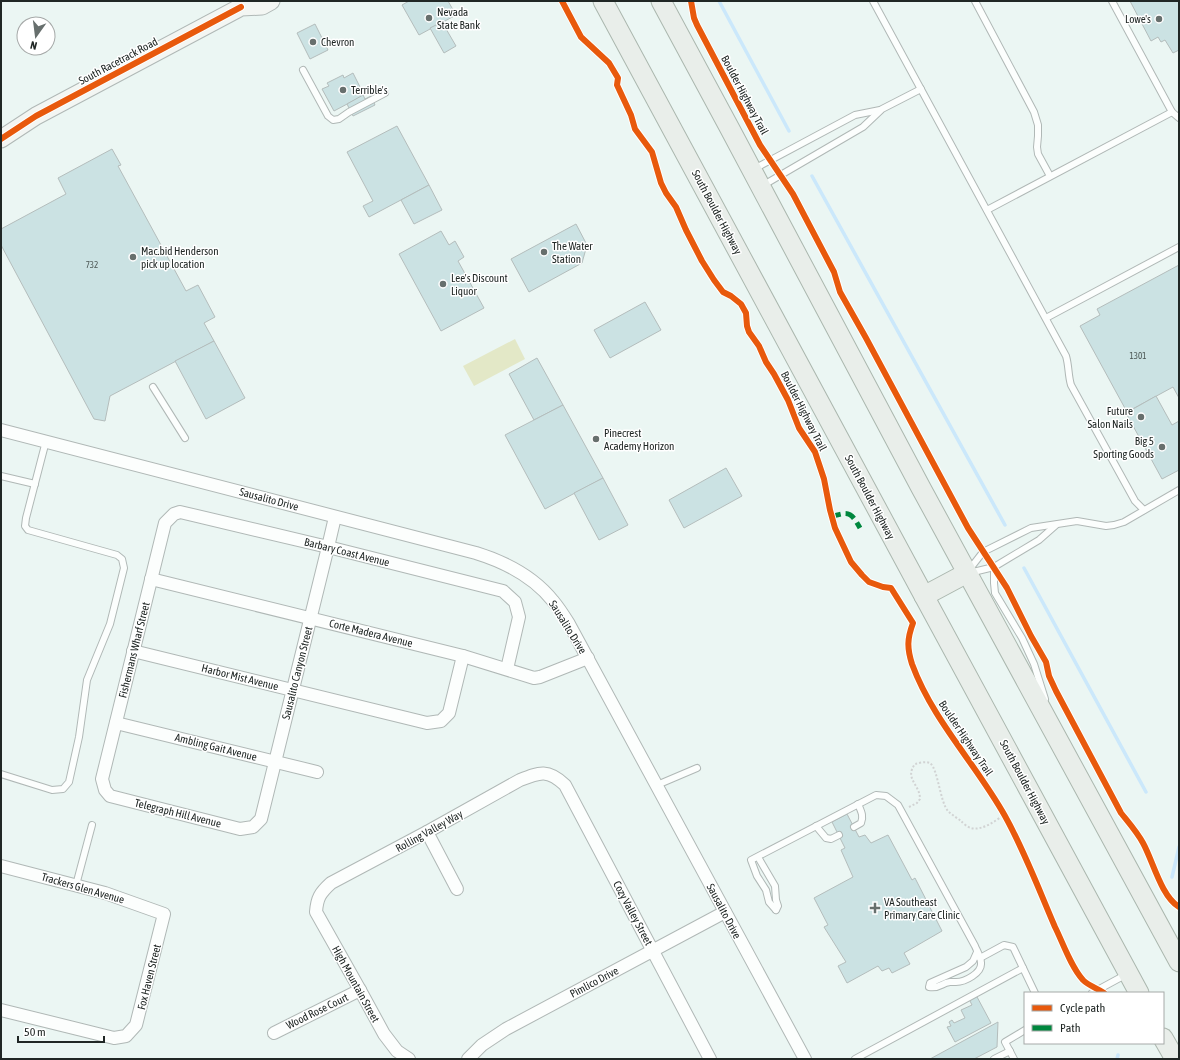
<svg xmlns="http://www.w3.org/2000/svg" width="1180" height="1060" viewBox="0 0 1180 1060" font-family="'Asap Condensed',sans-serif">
  <rect width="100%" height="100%" fill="#ebf6f3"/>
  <path fill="#e3e8c7" d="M515,339L525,359L474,386L463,366Z"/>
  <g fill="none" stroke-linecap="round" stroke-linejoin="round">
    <g stroke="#cbe8fb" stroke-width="3.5">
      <path d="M719,1L789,131"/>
      <path d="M812,176L1005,525"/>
      <path d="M1024,568L1146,792"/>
      <path d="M1172,877L1179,847"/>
      <path d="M1117,1059L1118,1055"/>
    </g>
  </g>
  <g fill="#cbe2e3" stroke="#b4bdbc">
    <path d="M409,1H448L456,15L419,35L402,5Z"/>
    <path d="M1130,1H1179V50L1173,53L1165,40L1161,42L1158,37L1151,41Z"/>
    <path d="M442,22L456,46L444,53L430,28Z"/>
    <path d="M315,24L328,50L310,59L297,33Z"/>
    <path d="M353,73L364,95L334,111L322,89L329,86L327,83L343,75L344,78Z"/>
    <path d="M363,95L365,99L371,96L375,105L353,116L347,104Z"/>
    <path d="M397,126L429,185L369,217L363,206L373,201L347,152Z"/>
    <path d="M112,149L121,165L118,166L186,291L198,285L215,317L204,323L214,341L110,396L105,421L94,419L1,245V229L66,194L58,178Z"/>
    <path d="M429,185L442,210L414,224L401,200Z"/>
    <path d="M576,224L587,245L582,263L529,292L511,259Z"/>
    <path d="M441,231L449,245L455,241L464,257L458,261L484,308L441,331L399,254Z"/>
    <path d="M1179,265V398L1173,387L1127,412L1080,326L1100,315L1097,309Z"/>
    <path d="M645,302L661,330L610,358L594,330Z"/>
    <path d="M214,341L245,398L206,419L175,361Z"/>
    <path d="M537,358L563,405L534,420L509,374Z"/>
    <path d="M1156,396L1172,425L1179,421V470L1162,479L1126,413Z"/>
    <path d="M563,405L603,478L545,509L505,435Z"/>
    <path d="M726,468L742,496L684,528L669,500Z"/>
    <path d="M603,478L628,525L599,540L574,493Z"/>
    <path d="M847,814L859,837L865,835L871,843L888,835L912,880L915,878L942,931L904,953L910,964L892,973L889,968L882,971L878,966L847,983L838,966L846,962L824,927L828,925L814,898L853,877L841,850L845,848L832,822Z"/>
    <path d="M976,995L991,1023L955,1042L947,1027L951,1026L949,1022L952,1020L954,1023L965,1018L961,1010L972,1005L969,999Z"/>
    <path d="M998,1022L997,1047L974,1059H930Z"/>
  </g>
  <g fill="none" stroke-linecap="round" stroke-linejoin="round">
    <defs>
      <g id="lane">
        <path d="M873,1L1066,356C1069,366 1068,375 1071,385L1135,501L1144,510"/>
        <path d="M975,1L1034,112L1038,125V136L1037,147L1038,154L1050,176"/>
        <path d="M1112,1L1172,112L1179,118"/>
        <path d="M303,70L328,116L333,120L339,119L349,112L385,93"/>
        <path d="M754,169L855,115L880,110"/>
        <path d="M762,186L863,127L882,109L921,89"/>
        <path d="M987,210L1172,112"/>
        <path d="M1046,318L1179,247"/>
        <path d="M153,387L185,438"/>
        <path d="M1,476L35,484"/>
        <path d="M994,567V583L995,593L1022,638L1034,664L1045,699"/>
        <path d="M969,570L983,552L1031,528L1077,521L1106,526L1114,525L1124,522L1179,490"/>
        <path d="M969,573L994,567L1039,540L1056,525"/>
        <path d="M1,774L52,790L63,789L69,782L79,737L87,680L110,624L124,568L122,559L117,555L28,530L25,526L26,518L46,441"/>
        <path d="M657,785L697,768"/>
        <path d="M816,826L826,838L831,839L839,835"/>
        <path d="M854,827L861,823C864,816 861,811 858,804"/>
        <path d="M758,857L775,886L776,900L778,906L776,910"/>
        <path d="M76,885L92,825"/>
        <path d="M776,910L769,902L766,890L757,876L751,860L876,795L886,796L898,805L975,946C977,951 981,957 981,963C982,973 965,982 956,982C954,982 952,982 950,982C941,983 940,989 929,987L930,983L966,967L973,961L977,952"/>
        <path d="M980,958L1004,945L1013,947L1035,993"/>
        <path d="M1092,993L1127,974"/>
        <path d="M855,1059L1023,968"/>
        <path d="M994,1059L1010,1051"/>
        <path d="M1014,1059L1005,1042L1025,1030"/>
      </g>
      <g id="street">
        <path d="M1,430C160,470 318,512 476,553C505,562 534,577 553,601C559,608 564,616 569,624L805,1059"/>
        <path d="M335,517L328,547L261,819L253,827L240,829L110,796L105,790L102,779L165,523L174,514L180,512L328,547L503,591L515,602L519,617L507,669"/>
        <path d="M151,579L463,656L534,678L540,677L588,658"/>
        <path d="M133,651L427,723L441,721L449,713L463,656"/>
        <path d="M116,723L317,772"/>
        <path d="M427,832L457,889"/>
        <path d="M1,866L105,893L164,914L136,1025L126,1036L114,1038L1,1010"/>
        <path d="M274,1033L360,990"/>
        <path d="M409,1059L397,1051L384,1034L360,990L316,912C317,898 320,893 331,883L427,832L520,780C540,772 548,769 565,785L710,1059"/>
        <path d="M468,1059L482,1045L506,1029L725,912"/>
      </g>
      <path id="secondary" d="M1,139L36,116L241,7L262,6L271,1"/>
      <g id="primary">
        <path d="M603,1L924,596L1139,993"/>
        <path d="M661,1L730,129L921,488L1179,962"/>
        <path d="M924,596L967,573"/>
        <path d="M1163,1038L1175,1059"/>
      </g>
    </defs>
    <use href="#lane" stroke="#b0b8b6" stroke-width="8"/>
    <use href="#street" stroke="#b0b8b6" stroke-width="14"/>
    <use href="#secondary" stroke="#b0b8b6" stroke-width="19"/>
    <use href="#primary" stroke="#abb7ae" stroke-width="21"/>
    <path stroke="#d1d3d3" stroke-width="2" stroke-dasharray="2 2" stroke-linecap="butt" d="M909,807L917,803L920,799C920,784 904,779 915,764C919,763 925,761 930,763C938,769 940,802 948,811C952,815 957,818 961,821C963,823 967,827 971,828C982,831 995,821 1004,815"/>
    <use href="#lane" stroke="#fcfefd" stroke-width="6"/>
    <use href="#street" stroke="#fcfefd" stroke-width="12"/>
    <use href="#secondary" stroke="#f3f6f3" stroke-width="17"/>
    <use href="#primary" stroke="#e9eeea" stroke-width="19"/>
    <path stroke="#00873e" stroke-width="5" stroke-dasharray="10 5" stroke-linecap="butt" d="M831,517C849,511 851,512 860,528"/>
    <defs>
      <g id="cycleway">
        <path d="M562,1L581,37L609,63L618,78L617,85L631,115L635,129L652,152L661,183L666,193L676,207L686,230L702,261L714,280L723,292L731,296L741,304L746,313L747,326L749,332L759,346L766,362L774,374L788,400L799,428L815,452L824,479L830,510L835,528L851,562L862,575L869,582L883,587L891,588L913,623C907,639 907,648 912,664C933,721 976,764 1005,816C1025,852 1039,890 1055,927C1063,943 1071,967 1083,980C1089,986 1097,988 1104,993"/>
        <path d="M691,1L694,18L697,25L760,145L793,194L834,272L840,292L866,338L968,528L1007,588L1031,636L1046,662L1049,676L1056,691L1121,813C1129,823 1137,832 1143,843C1153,861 1161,896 1179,907"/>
        <path d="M1,139L36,116L241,7"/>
      </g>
    </defs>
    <use href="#cycleway" stroke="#fff" stroke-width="8"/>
    <use href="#cycleway" stroke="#e8590c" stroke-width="6"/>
  </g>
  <g fill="#676f6d" stroke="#fff" stroke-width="1.5">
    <circle cx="429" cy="18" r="4"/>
    <circle cx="1159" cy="19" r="4"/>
    <circle cx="313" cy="42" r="4"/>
    <circle cx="343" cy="90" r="4"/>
    <circle cx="544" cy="252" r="4"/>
    <circle cx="133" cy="257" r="4"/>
    <circle cx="443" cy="284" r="4"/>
    <circle cx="1141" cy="417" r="4"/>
    <circle cx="596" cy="439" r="4"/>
    <circle cx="1162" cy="447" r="4"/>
    <path d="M873 902h4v4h4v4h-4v4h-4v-4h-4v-4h4z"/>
  </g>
  <g text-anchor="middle" stroke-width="3" stroke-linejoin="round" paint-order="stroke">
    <g font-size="9" fill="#4b5654">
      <text x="92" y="268">732</text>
      <text x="1138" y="359">1301</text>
    </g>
    <g font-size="11" fill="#202725" stroke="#fff" text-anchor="start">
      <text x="437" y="16">Nevada<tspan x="437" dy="13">State Bank</tspan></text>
      <text x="1151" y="23" text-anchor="end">Lowe's</text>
      <text x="321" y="46">Chevron</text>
      <text x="351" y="94">Terrible's</text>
      <text x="552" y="250">The Water<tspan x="552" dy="13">Station</tspan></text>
      <text x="141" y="255">Mac.bid Henderson<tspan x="141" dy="13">pick up location</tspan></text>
      <text x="451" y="282">Lee's Discount<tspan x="451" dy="13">Liquor</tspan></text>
      <text x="1133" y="415" text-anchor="end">Future<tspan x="1133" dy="13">Salon Nails</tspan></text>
      <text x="604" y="437">Pinecrest<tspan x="604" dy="13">Academy Horizon</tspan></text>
      <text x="1154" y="445" text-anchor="end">Big 5<tspan x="1154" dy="13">Sporting Goods</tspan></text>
      <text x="884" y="906">VA Southeast<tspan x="884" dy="13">Primary Care Clinic</tspan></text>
    </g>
    <g font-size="11" fill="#202725" stroke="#fff">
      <text transform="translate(118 61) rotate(-28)" y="4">South Racetrack Road</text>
      <text transform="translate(745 95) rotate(62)" y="4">Boulder Highway Trail</text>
      <text transform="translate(717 212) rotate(62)" y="4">South Boulder Highway</text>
      <text transform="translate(804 411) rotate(63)" y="4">Boulder Highway Trail</text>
      <text transform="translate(870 497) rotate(62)" y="4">South Boulder Highway</text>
      <text transform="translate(269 499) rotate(15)" y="4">Sausalito Drive</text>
      <text transform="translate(347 552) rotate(14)" y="4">Barbary Coast Avenue</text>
      <text transform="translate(568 627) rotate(58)" y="4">Sausalito Drive</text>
      <text transform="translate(371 633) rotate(14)" y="4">Corte Madera Avenue</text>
      <text transform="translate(134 650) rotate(-76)" y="4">Fishermans Wharf Street</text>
      <text transform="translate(297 673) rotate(-76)" y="4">Sausalito Canyon Street</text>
      <text transform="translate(240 677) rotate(14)" y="4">Harbor Mist Avenue</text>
      <text transform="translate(966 738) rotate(56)" y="4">Boulder Highway Trail</text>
      <text transform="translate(216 747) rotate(14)" y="4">Ambling Gait Avenue</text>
      <text transform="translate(1025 782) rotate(62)" y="4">South Boulder Highway</text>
      <text transform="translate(178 813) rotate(14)" y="4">Telegraph Hill Avenue</text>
      <text transform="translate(429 831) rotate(-29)" y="4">Rolling Valley Way</text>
      <text transform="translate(83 888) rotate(16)" y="4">Trackers Glen Avenue</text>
      <text transform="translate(724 911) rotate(62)" y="4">Sausalito Drive</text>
      <text transform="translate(633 913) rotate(62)" y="4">Cozy Valley Street</text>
      <text transform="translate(149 977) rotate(-76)" y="4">Fox Haven Street</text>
      <text transform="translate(594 982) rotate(-28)" y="4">Pimlico Drive</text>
      <text transform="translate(356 984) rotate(61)" y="4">High Mountain Street</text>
      <text transform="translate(317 1011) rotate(-26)" y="4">Wood Rose Court</text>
    </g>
  </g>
  <rect width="1180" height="1060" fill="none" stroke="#202725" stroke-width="4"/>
  <rect x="1024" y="992" width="140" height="52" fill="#ffffff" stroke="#a6a9a8"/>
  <rect x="1032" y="1005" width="20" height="6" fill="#e8590c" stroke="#a6a9a8"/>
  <text x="1060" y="1012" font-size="12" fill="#202725">Cycle path</text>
  <rect x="1032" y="1025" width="20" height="6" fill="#00873e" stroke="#a6a9a8"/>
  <text x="1060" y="1032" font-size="12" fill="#202725">Path</text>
  <g transform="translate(36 36) rotate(194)"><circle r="19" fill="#ffffff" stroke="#a6a9a8"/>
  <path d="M0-3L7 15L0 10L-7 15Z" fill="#676f6d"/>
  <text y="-6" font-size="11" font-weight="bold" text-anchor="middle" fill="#202725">N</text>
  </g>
  <path d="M18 1036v6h86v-6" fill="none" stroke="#202725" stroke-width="2"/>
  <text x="24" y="1036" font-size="12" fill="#202725" stroke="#ffffff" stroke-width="3" paint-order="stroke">50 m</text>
</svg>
